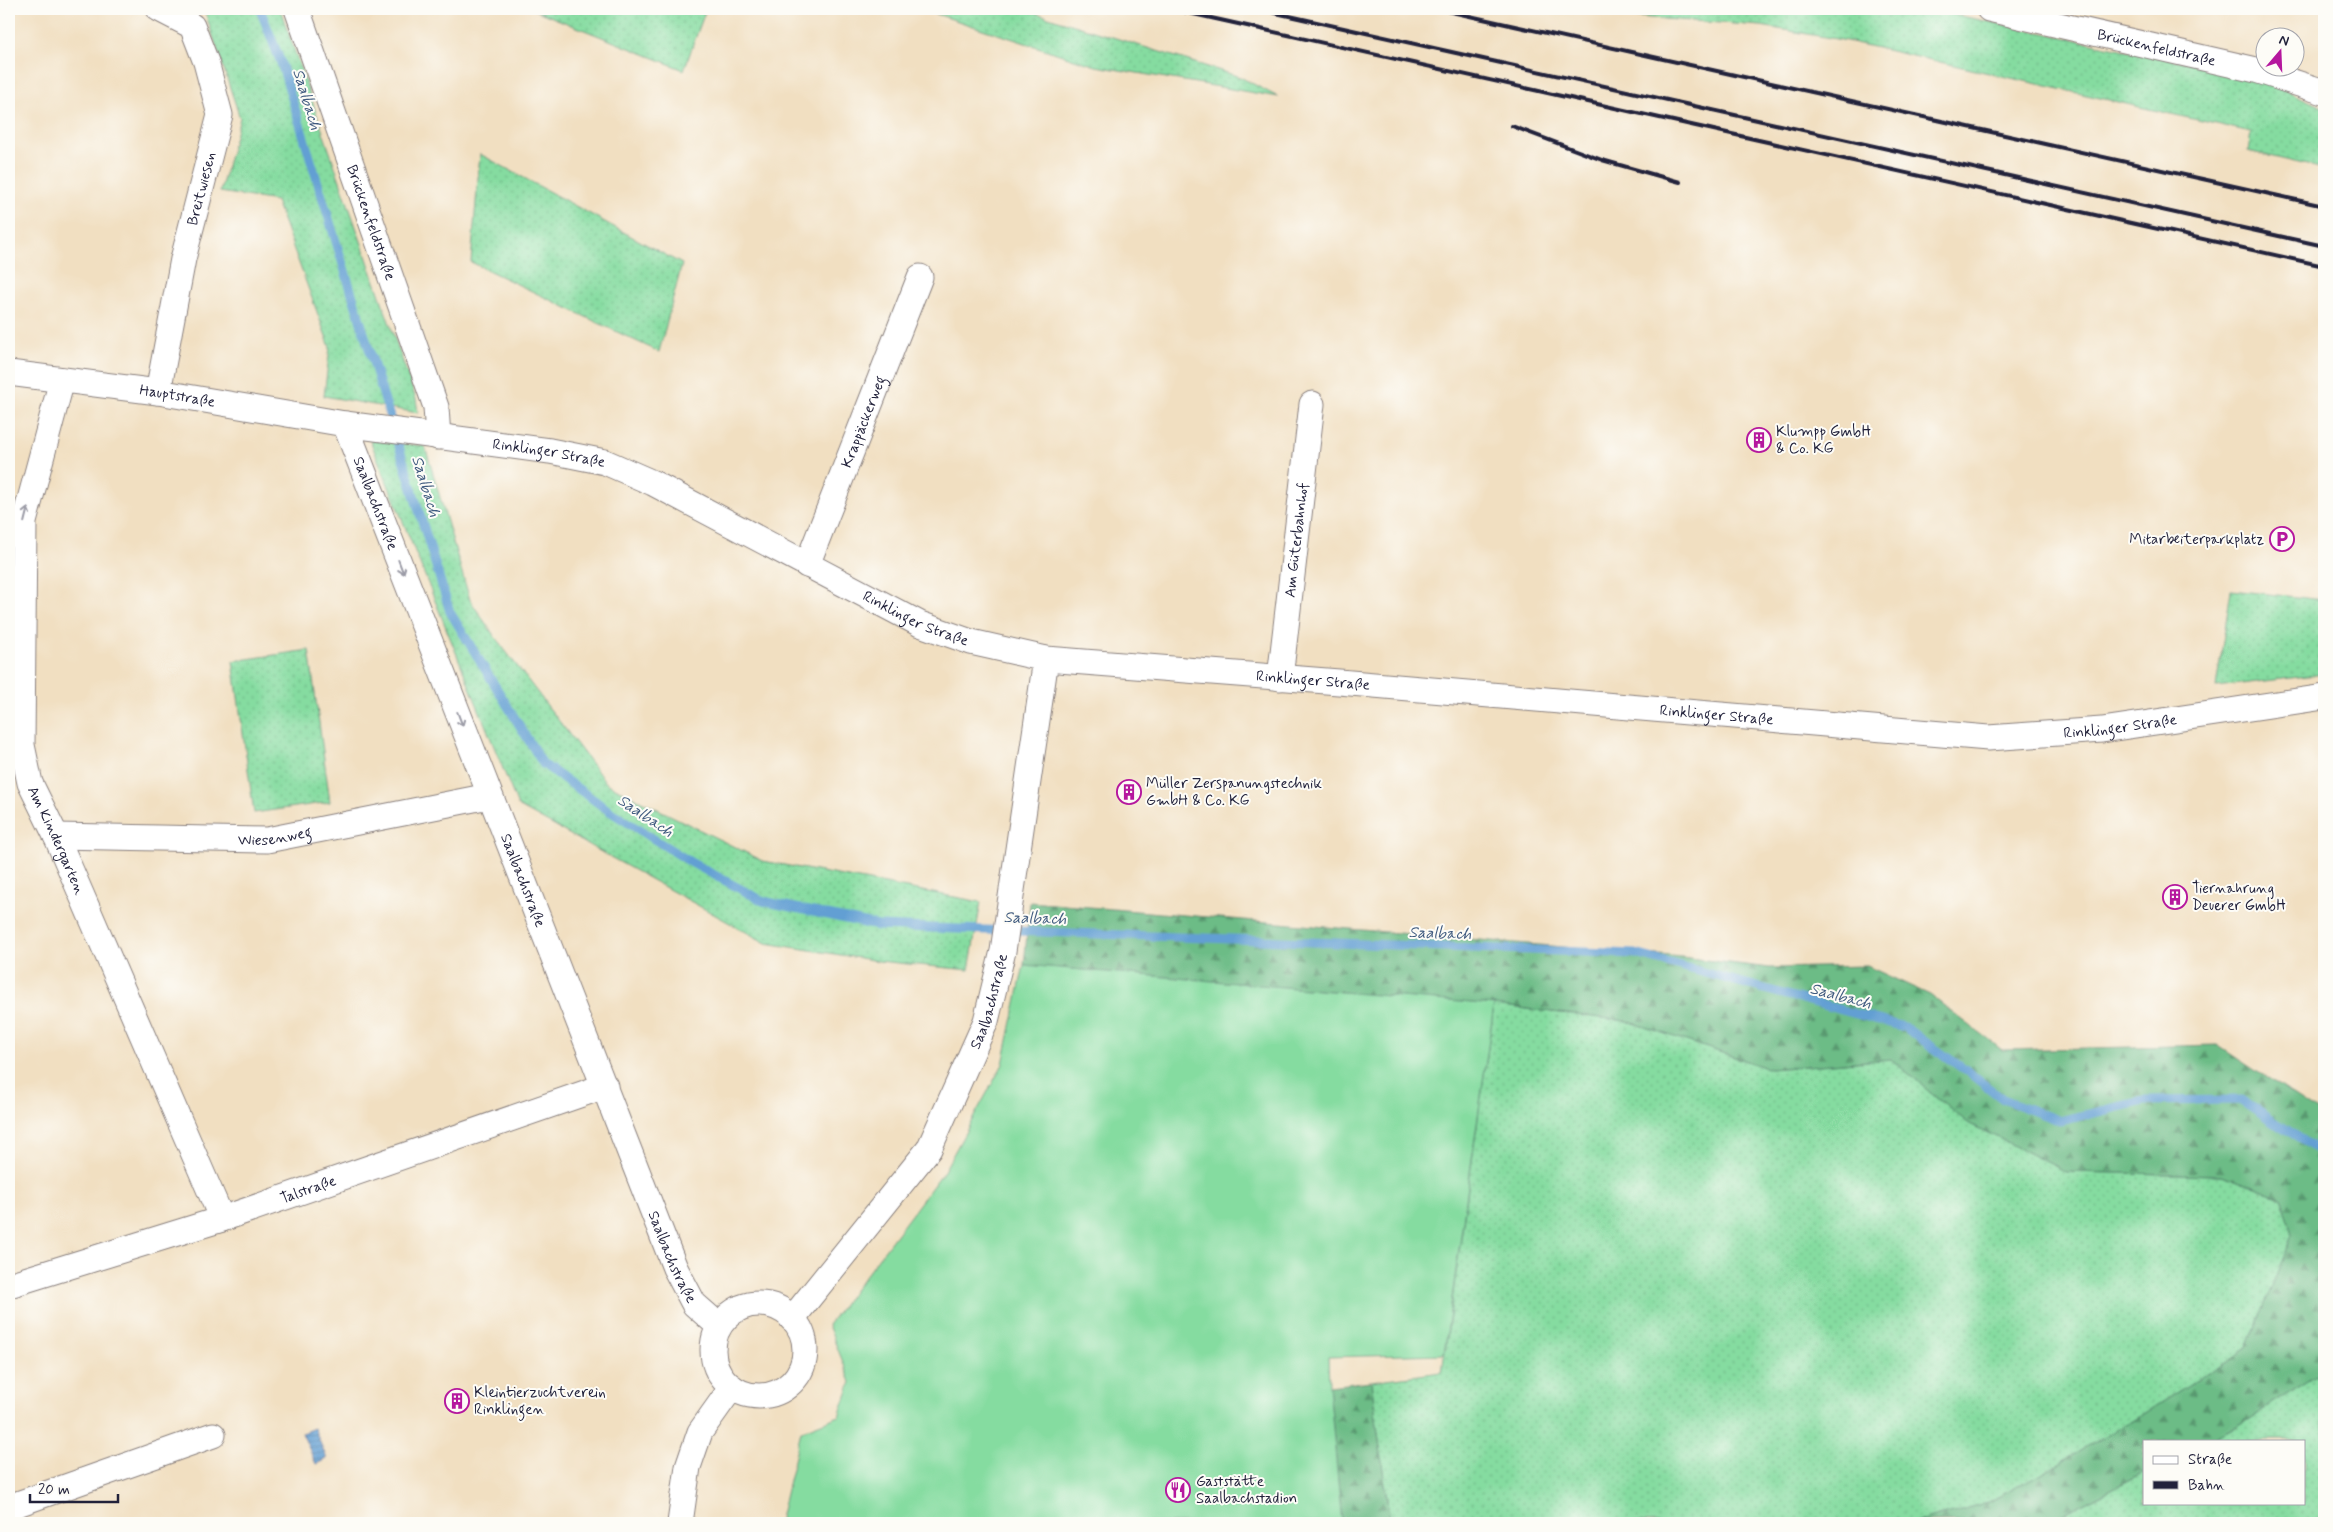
<svg xmlns="http://www.w3.org/2000/svg" width="2333" height="1532" viewBox="0 0 2333 1532" font-family="Mynerve,sans-serif">
  <defs>
    <pattern id="grass-dots" width="8" height="8" patternUnits="userSpaceOnUse" patternTransform="scale(1.25)"><rect width="8" height="8" fill="#85dca0"/><path d="M2 2h.1M6 6h.1" fill="none" stroke="#73bc8b" stroke-width="1.8" stroke-linecap="round"/></pattern>
    <pattern id="forest-firs" width="22" height="20" patternUnits="userSpaceOnUse" patternTransform="scale(1.25)"><rect width="22" height="20" fill="#6cbc86"/><path d="M5 1l3.5 6h-7zM16 11l3.5 6h-7z" fill="#58986f"/></pattern>
    <pattern id="water-rules" width="6" height="5" patternUnits="userSpaceOnUse" patternTransform="scale(1.25)"><rect width="6" height="5" fill="#629fd3"/><path d="M0 2.5h6" fill="none" stroke="#5081ac"/></pattern>
  </defs>
  <rect width="100%" height="100%" fill="#fdfcf7"/>
  <filter id="ink" filterUnits="userSpaceOnUse"><feTurbulence type="fractalNoise" baseFrequency=".02" numOctaves="2"/><feDisplacementMap in="SourceGraphic" scale="10" xChannelSelector="R" yChannelSelector="G"/><feConvolveMatrix kernelMatrix="1 2 1 2 8 2 1 2 1" color-interpolation-filters="sRGB"/></filter>
  <filter id="wash" filterUnits="userSpaceOnUse"><feTurbulence type="fractalNoise" baseFrequency=".0096" numOctaves="4" result="noise"/><feDisplacementMap in="SourceGraphic" scale="20" xChannelSelector="R" yChannelSelector="G"/><feGaussianBlur stdDeviation="1.12" result="paint"/><feColorMatrix in="noise" values="0 0 0 0 0 0 0 0 0 0 0 0 0 0 0 0 0 1.4 0 .05"/><feComposite in="paint" operator="in"/></filter>
  <g filter="url(#wash)">
    <rect width="100%" height="100%" fill="#f1dfc1"/>
    <g fill="url(#grass-dots)" stroke="#547f6e">
      <path d="M199,9H280L416,399L418,413L324,396L330,347L276,201L220,192L240,118L205,12Z"/>
      <path d="M532,9H706L684,70Z"/>
      <path d="M921,9H1023L1240,77L1278,97L1096,66Z"/>
      <path d="M1568,9H1927L2257,77L2324,108V169L2248,151L2251,132L1842,40L1761,26L1624,16Z"/>
      <path d="M480,154L682,264L659,352L471,262Z"/>
      <path d="M370,440L425,446L470,600L495,637L607,784L763,861L981,902L969,970L878,961L766,943L518,806Z"/>
      <path d="M2231,590L2324,600V674L2216,687Z"/>
      <path d="M309,650L330,802L254,813L233,661Z"/>
      <path d="M1494,1005L1627,1021L1770,1069L1891,1059L1968,1123L2067,1172L2222,1175L2280,1197L2294,1234L2247,1348L2144,1414L1992,1501L1915,1523H1390L1371,1381L1442,1372Z"/>
      <path d="M2324,1371V1523H2044L2144,1472V1503H2304V1441H2207L2239,1425Z"/>
    </g>
    <g fill="url(#forest-firs)" stroke="#476f60">
      <path d="M1030,902L1682,957L1769,968L1867,966L1930,995L2002,1050L2217,1045L2324,1116V1371L2239,1425L2207,1441H2144V1472L2044,1523H1915L1992,1501L2144,1414L2247,1348L2293,1234L2280,1197L2222,1175L2067,1172L1968,1123L1891,1059L1770,1069L1627,1021L1494,1005L1024,965Z"/>
      <path d="M1371,1381L1390,1523H1342L1329,1386Z"/>
    </g>
    <path fill="#85dca0" stroke="#547f6e" d="M1024,965L1494,1005L1444,1354L1328,1357L1329,1386L1342,1523H779L801,1431L839,1416L851,1382L828,1325L944,1171L1003,1064Z"/>
    <path fill="url(#water-rules)" stroke="#426087" d="M314,1428L327,1459L316,1464L302,1433Z"/>
    <g fill="none" stroke-linecap="round" stroke-linejoin="round">
      <path stroke="#629fd3" stroke-width="9" d="M260,9L281,63L450,612L543,764L611,812L692,863L763,901L878,926L1636,954L1904,1027L1968,1072L2003,1099L2060,1121L2144,1101L2241,1100L2324,1154"/>
    </g>
  </g>
  <g filter="url(#ink)">
    <g fill="none" stroke-linecap="round" stroke-linejoin="round">
      <defs>
        <g id="street">
          <path id="s1" d="M297,9L436,407L438,437"/>
          <path id="s2" d="M1989,9L2256,70L2324,92"/>
          <path id="s3" d="M9,373L158,392L345,424L550,451L605,462L653,483L920,624L971,642L1046,659L1339,682L1988,738L2102,730L2324,697"/>
          <path id="s4" d="M62,380L24,522L22,745L30,783L56,836L222,1219"/>
          <path id="s5" d="M158,392L183,259L220,115L206,62L192,26L159,9"/>
          <path id="s6" d="M345,424L675,1268L694,1304L719,1326"/>
          <path id="s7" d="M807,565L920,277"/>
          <path id="s8" d="M1280,678L1312,404"/>
          <path id="s9" d="M56,836L267,840L489,796"/>
          <path id="s10" d="M9,1285L222,1219L605,1086"/>
          <circle cx="759" cy="1350" r="46"/>
          <path id="s11" d="M792,1319L929,1149L986,1021L1003,951L1046,659"/>
          <path d="M9,1507L213,1435"/>
          <path d="M680,1523L688,1467L700,1432L732,1387"/>
        </g>
      </defs>
      <use href="#street" stroke="#8a807e" stroke-width="27"/>
      <use href="#street" stroke="#fff" stroke-width="25"/>
      <g stroke="#22223b" stroke-width="4">
        <path d="M1171,9L2324,266"/>
        <path d="M1258,9L2324,246"/>
        <path d="M1438,9L2324,206"/>
        <path d="M1512,126L1602,160L1680,182"/>
      </g>
    </g>
    <defs><path id="oneway-shaft" d="M-6 0H5M1.5-3L5.5 0L1.5 3" fill="none" stroke-width="1.6" stroke-linecap="round" stroke-linejoin="round" transform="scale(1.25)"/></defs>
    <g stroke="#9c9ca7">
      <use href="#oneway-shaft" transform="translate(26 515) rotate(-76)"/>
      <use href="#oneway-shaft" transform="translate(401 567) rotate(69)"/>
      <use href="#oneway-shaft" transform="translate(460 719) rotate(69)"/>
    </g>
  </g>
  <defs>
    <symbol id="building-ring" viewBox="-11 -11 22 22"><circle r="9.5" fill="#fdfcf7" stroke="#b5179e" stroke-width="1.5"/><path d="M-4-6H4V6H1V3H-1V6H-4ZM-2.5-4.3h1.7v1.8h-1.7ZM.8-4.3h1.7v1.8H.8ZM-2.5-1h1.7V.8h-1.7ZM.8-1h1.7V.8H.8Z" fill="#b5179e"/></symbol>
    <symbol id="parking-ring" viewBox="-11 -11 22 22"><circle r="9.5" fill="#fdfcf7" stroke="#b5179e" stroke-width="1.5"/><path d="M-3.5-5.5H1a3.5 3.5 0 0 1 0 7H-1V5.5H-3.5ZM-1-3.4V-.6H.8a1.4 1.4 0 0 0 0-2.8Z" fill="#b5179e"/></symbol>
    <symbol id="restaurant-ring" viewBox="-11 -11 22 22"><circle r="9.5" fill="#fdfcf7" stroke="#b5179e" stroke-width="1.5"/><path d="M-5-6h1v4h1v-4h1v4h1v-4h1v5L-1.5 .5V6h-2V.5L-5-1ZM5-6V6H3V1.5H1.5Q1.5-4 5-6Z" fill="#b5179e"/></symbol>
  </defs>
  <g fill-rule="evenodd">
    <use href="#building-ring" x="1745" y="426" width="28" height="28"/>
    <use href="#parking-ring" x="2268" y="525" width="28" height="28"/>
    <use href="#building-ring" x="1115" y="778" width="28" height="28"/>
    <use href="#building-ring" x="2161" y="883" width="28" height="28"/>
    <use href="#building-ring" x="443" y="1387" width="28" height="28"/>
    <use href="#restaurant-ring" x="1164" y="1476" width="28" height="28"/>
  </g>
  <g text-anchor="middle" stroke-width="4" stroke-linejoin="round" paint-order="stroke">
    <g font-size="15" fill="#22223b" stroke="#fdfcf7">
      <text dy="5" stroke="none"><textPath href="#s2" startOffset="172">Brückenfeldstraße</textPath></text>
      <text dy="5" stroke="none"><textPath href="#s5" startOffset="208">Breitwiesen</textPath></text>
      <text dy="5" stroke="none"><textPath href="#s1" startOffset="226">Brückenfeldstraße</textPath></text>
      <text dy="5" stroke="none"><textPath href="#s3" startOffset="170">Hauptstraße</textPath></text>
      <text dy="5" stroke="none"><textPath href="#s7" startOffset="154">Krappäckerweg</textPath></text>
      <text dy="5" stroke="none"><textPath href="#s3" startOffset="546">Rinklinger Straße</textPath></text>
      <text dy="5" stroke="none"><textPath href="#s6" startOffset="85">Saalbachstraße</textPath></text>
      <text dy="5" stroke="none"><textPath href="#s8" startOffset="139">Am Güterbahnhof</textPath></text>
      <text dy="5" stroke="none"><textPath href="#s3" startOffset="951">Rinklinger Straße</textPath></text>
      <text dy="5" stroke="none"><textPath href="#s3" startOffset="1356">Rinklinger Straße</textPath></text>
      <text dy="5" stroke="none"><textPath href="#s3" startOffset="1761">Rinklinger Straße</textPath></text>
      <text dy="5" stroke="none"><textPath href="#s3" startOffset="2166">Rinklinger Straße</textPath></text>
      <text dy="5" stroke="none"><textPath href="#s9" startOffset="219">Wiesenweg</textPath></text>
      <text dy="5" stroke="none"><textPath href="#s4" startOffset="472">Am Kindergarten</textPath></text>
      <text dy="5" stroke="none"><textPath href="#s6" startOffset="490">Saalbachstraße</textPath></text>
      <text dy="5" stroke="none"><textPath href="#s11" startOffset="378">Saalbachstraße</textPath></text>
      <text dy="5" stroke="none"><textPath href="#s10" startOffset="314">Talstraße</textPath></text>
      <text dy="5" stroke="none"><textPath href="#s6" startOffset="895">Saalbachstraße</textPath></text>
    </g>
    <g font-size="15" fill="#22223b" stroke="#fdfcf7" text-anchor="start">
      <text x="1776" y="436">Klumpp GmbH<tspan x="1776" dy="17">&amp; Co. KG</tspan></text>
      <text x="2264" y="544" text-anchor="end">Mitarbeiterparkplatz</text>
      <text x="1146" y="788">Müller Zerspanungstechnik<tspan x="1146" dy="17">GmbH &amp; Co. KG</tspan></text>
      <text x="2192" y="893">Tiernahrung<tspan x="2192" dy="17">Deuerer GmbH</tspan></text>
      <text x="474" y="1397">Kleintierzuchtverein<tspan x="474" dy="17">Rinklingen</tspan></text>
      <text x="1196" y="1486">Gaststätte<tspan x="1196" dy="17">Saalbachstadion</tspan></text>
    </g>
    <g font-size="16" font-style="italic" fill="#3f5a7f" stroke="#fdfcf7">
      <text transform="translate(308 99) rotate(73)" y="6">Saalbach</text>
      <text transform="translate(427 486) rotate(73)" y="6">Saalbach</text>
      <text transform="translate(646 815) rotate(34)" y="6">Saalbach</text>
      <text transform="translate(1035 917) rotate(2)" y="6">Saalbach</text>
      <text transform="translate(1440 932) rotate(2)" y="6">Saalbach</text>
      <text transform="translate(1841 995) rotate(15)" y="6">Saalbach</text>
    </g>
  </g>
  <rect width="2333" height="1532" fill="none" stroke="#fdfcf7" stroke-width="30"/>
  <rect x="2143" y="1440" width="162" height="65" fill="#fdfcf7" stroke="#a5a5ac"/>
  <rect x="2153" y="1456" width="25" height="8" fill="#ffffff" stroke="#a5a5ac"/>
  <text x="2188" y="1464" font-size="15" fill="#22223b">Straße</text>
  <rect x="2153" y="1481" width="25" height="8" fill="#22223b" stroke="#a5a5ac"/>
  <text x="2188" y="1490" font-size="15" fill="#22223b">Bahn</text>
  <g transform="translate(2280 52) rotate(19)"><circle r="24" fill="#fdfcf7" stroke="#a5a5ac"/>
  <path d="M0-4L9 19L0 12L-9 19Z" fill="#b5179e"/>
  <text y="-8" font-size="14" font-weight="bold" text-anchor="middle" fill="#22223b">N</text>
  </g>
  <path d="M30 1494v8h88v-8" fill="none" stroke="#22223b" stroke-width="2.5"/>
  <text x="38" y="1494" font-size="15" fill="#22223b" stroke="#fdfcf7" stroke-width="4" paint-order="stroke">20 m</text>
</svg>
